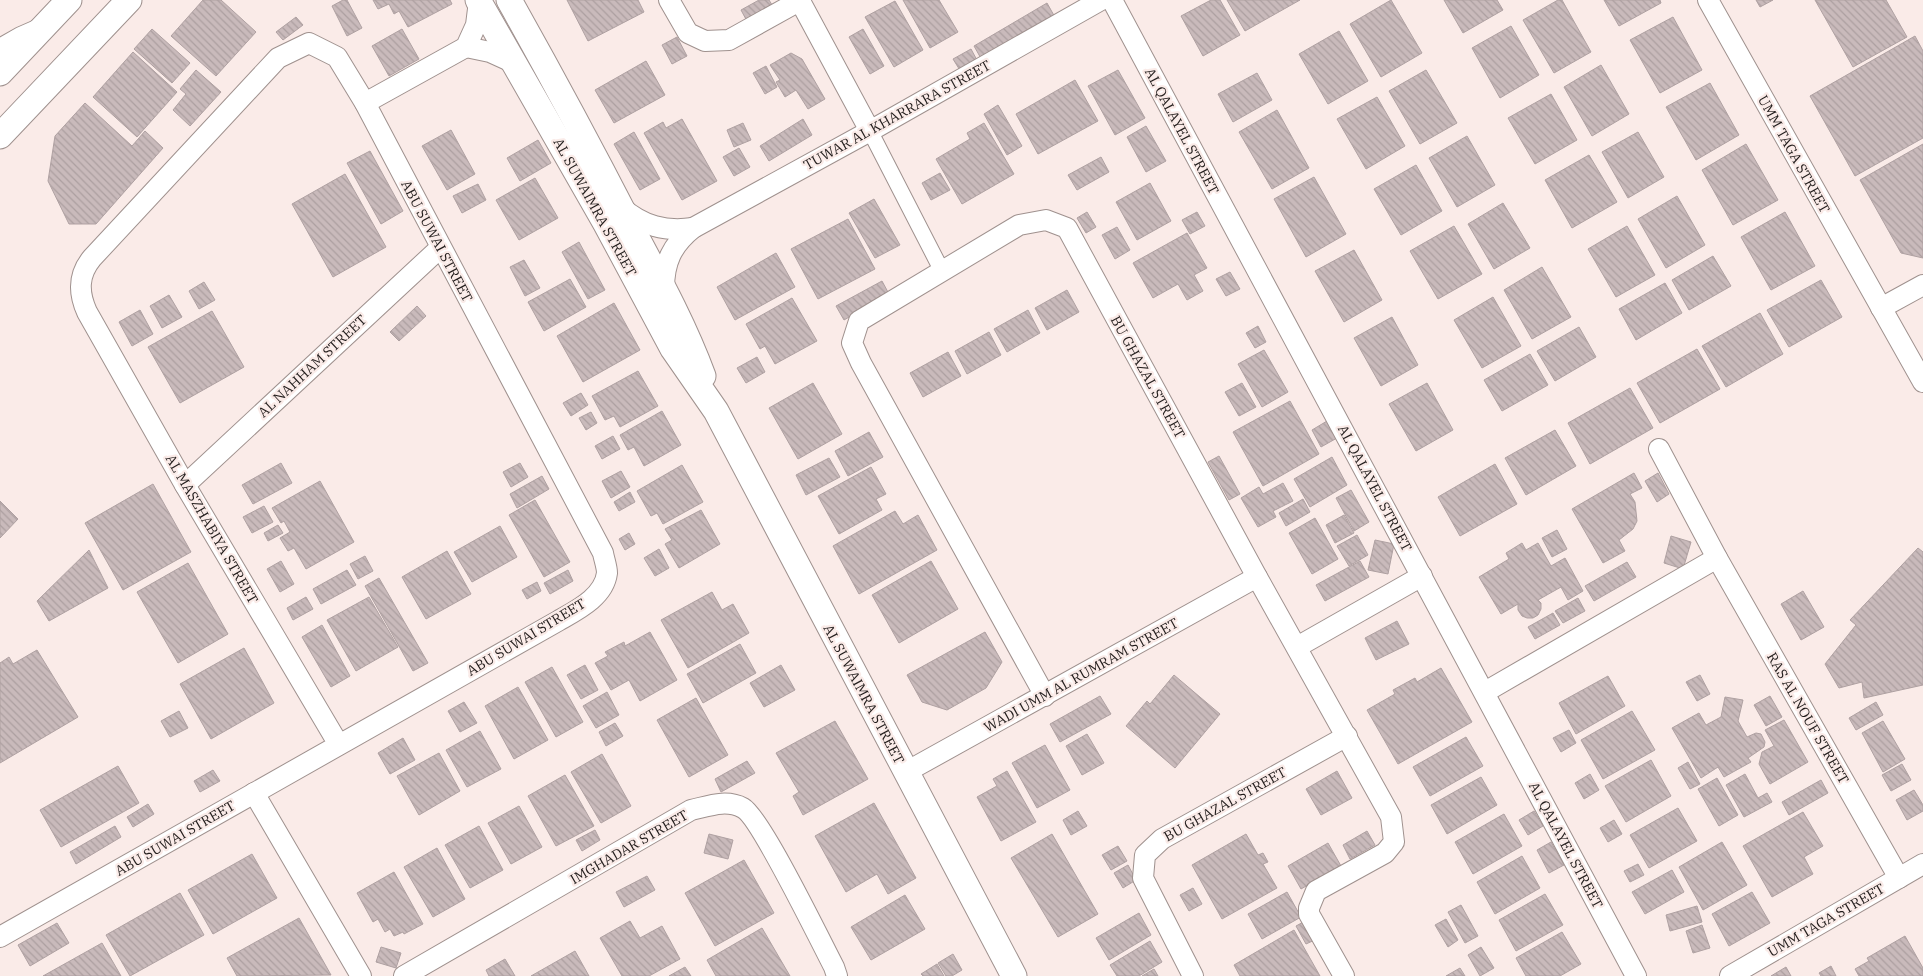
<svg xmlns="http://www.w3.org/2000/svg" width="1923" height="976" viewBox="0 0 1923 976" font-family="'IBM Plex Serif',serif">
  <defs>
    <pattern id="building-back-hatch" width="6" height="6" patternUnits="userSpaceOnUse" patternTransform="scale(1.25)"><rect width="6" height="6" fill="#c9babb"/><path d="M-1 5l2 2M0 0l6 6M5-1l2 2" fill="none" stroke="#ac9fa0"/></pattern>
  </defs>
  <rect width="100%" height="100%" fill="#faebe8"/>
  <g fill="url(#building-back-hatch)" stroke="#afa1a2">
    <path d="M203,0H221L256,32L216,76L171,36Z"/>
    <path d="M343,0H347L362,28L347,36L332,6Z"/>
    <path d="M373,0H450L452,4L408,27L399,11L394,14L389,4L378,9Z"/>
    <path d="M567,0H638L644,12L588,41Z"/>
    <path d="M759,0H769L774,8L748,23L741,10Z"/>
    <path d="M903,0H939L958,32L930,48Z"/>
    <path d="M1211,0H1220L1240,35L1203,56L1181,16Z"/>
    <path d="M1227,0H1300L1245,31Z"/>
    <path d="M1391,0L1422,53L1381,77L1350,24Z"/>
    <path d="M1444,0H1497L1503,10L1463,33Z"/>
    <path d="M1558,0H1562L1591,52L1554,73L1523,20Z"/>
    <path d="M1604,0H1660L1661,3L1619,26Z"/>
    <path d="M1756,0H1773L1760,7Z"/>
    <path d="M1815,0H1886L1907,37L1853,67Z"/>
    <path d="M895,1L923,50L894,67L865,17Z"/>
    <path d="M1047,3L1056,19L983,62L974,46Z"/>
    <path d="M296,17L303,25L283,40L276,32Z"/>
    <path d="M1673,17L1702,70L1660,93L1630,40Z"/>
    <path d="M1511,26L1539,75L1500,98L1472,48Z"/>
    <path d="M152,29L190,63L172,83L134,49Z"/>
    <path d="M402,29L419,59L389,76L372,46Z"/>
    <path d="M863,29L884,66L870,74L849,37Z"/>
    <path d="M1339,31L1368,81L1328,104L1299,54Z"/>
    <path d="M1915,36L1923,51V138L1855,176L1810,96Z"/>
    <path d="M677,37L687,56L672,64L662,45Z"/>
    <path d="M971,49L978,62L961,72L953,59Z"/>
    <path d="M133,52L177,92L137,137L93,97Z"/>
    <path d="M791,53L802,59L825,99L808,109L796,90L785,97L776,82L780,80L770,65Z"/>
    <path d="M646,61L665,95L614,123L595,90Z"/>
    <path d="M1601,65L1629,114L1592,136L1564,87Z"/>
    <path d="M766,66L777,87L765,94L753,73Z"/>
    <path d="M196,70L221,92L190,126L173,110L186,94L180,89Z"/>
    <path d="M1118,70L1145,118L1115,135L1088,86Z"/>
    <path d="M1426,70L1457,123L1420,144L1389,91Z"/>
    <path d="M1257,73L1272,100L1233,122L1218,94Z"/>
    <path d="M1075,80L1098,121L1038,154L1016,114Z"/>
    <path d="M1710,83L1739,135L1696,160L1666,107Z"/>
    <path d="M1551,94L1577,140L1535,164L1508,118Z"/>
    <path d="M1377,97L1405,146L1366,169L1337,119Z"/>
    <path d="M85,103L132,146L145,131L163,148L96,224H69L48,181L55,136Z"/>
    <path d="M998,105L1022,146L1007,155L984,114Z"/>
    <path d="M1277,110L1309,168L1272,189L1239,132Z"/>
    <path d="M682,119L717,181L682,200L644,133L663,122L666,128Z"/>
    <path d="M803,119L812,135L769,161L760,146Z"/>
    <path d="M743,123L751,140L734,147L727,130Z"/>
    <path d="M984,123L1014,174L962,204L936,159L970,139L967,133Z"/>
    <path d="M1146,126L1166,161L1146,172L1127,137Z"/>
    <path d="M451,130L475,174L447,190L422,146Z"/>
    <path d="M634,132L660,179L640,190L614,144Z"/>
    <path d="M1638,132L1664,177L1628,198L1602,152Z"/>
    <path d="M1467,136L1495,185L1457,207L1429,158Z"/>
    <path d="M538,140L551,163L520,181L507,158Z"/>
    <path d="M1746,144L1778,200L1733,225L1702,170Z"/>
    <path d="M1923,144V258L1901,253L1860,180Z"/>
    <path d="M739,148L750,167L734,176L723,157Z"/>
    <path d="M370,151L403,211L381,224L347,163Z"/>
    <path d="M1589,155L1617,202L1572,228L1545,180Z"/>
    <path d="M1101,157L1109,172L1077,190L1068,175Z"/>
    <path d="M1416,165L1442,211L1401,235L1374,189Z"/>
    <path d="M940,173L950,190L931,200L922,183Z"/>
    <path d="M345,174L386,247L333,277L292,204Z"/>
    <path d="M1314,177L1346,234L1306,257L1274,199Z"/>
    <path d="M535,178L558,218L519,240L496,200Z"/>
    <path d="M1150,183L1171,221L1137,240L1116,202Z"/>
    <path d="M478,184L486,200L462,213L453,196Z"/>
    <path d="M1677,196L1705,245L1666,268L1638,219Z"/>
    <path d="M874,199L900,245L875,258L849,213Z"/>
    <path d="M1503,203L1530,248L1494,269L1468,224Z"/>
    <path d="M1087,212L1096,227L1086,233L1077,218Z"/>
    <path d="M1197,212L1205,226L1190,234L1182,220Z"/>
    <path d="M1785,212L1815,266L1771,290L1741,237Z"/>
    <path d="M848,219L875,269L818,299L791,249Z"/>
    <path d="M1454,226L1482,274L1438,299L1410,251Z"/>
    <path d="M1627,226L1655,275L1616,297L1588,249Z"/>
    <path d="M1117,227L1130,250L1115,259L1102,235Z"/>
    <path d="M1187,233L1207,268L1194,275L1203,291L1187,300L1178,284L1153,298L1133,263Z"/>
    <path d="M579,242L605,290L588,299L562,252Z"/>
    <path d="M1354,250L1382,300L1344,322L1315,271Z"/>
    <path d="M776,253L795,287L735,320L717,287Z"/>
    <path d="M1713,256L1731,286L1689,310L1672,280Z"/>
    <path d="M524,260L540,288L525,296L510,267Z"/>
    <path d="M1542,267L1571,317L1532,339L1504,290Z"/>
    <path d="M1230,272L1240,289L1226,296L1216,279Z"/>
    <path d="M570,279L586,307L544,331L528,302Z"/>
    <path d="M1821,280L1842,317L1789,347L1767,310Z"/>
    <path d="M882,281L889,294L844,320L836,306Z"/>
    <path d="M204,282L215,300L199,309L189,291Z"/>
    <path d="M1665,283L1682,313L1636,340L1619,309Z"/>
    <path d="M1067,290L1079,312L1047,330L1035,308Z"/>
    <path d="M169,295L182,317L162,328L150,306Z"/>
    <path d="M1493,297L1521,346L1482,368L1454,320Z"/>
    <path d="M792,298L817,341L775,364L765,346L760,349L746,324Z"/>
    <path d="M614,303L640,350L583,382L557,336Z"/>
    <path d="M417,306L426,316L399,341L390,332Z"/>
    <path d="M140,310L153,334L132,346L119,322Z"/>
    <path d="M1028,310L1040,333L1007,352L994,329Z"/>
    <path d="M212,311L244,367L180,403L148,347Z"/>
    <path d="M1760,313L1783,354L1726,387L1702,346Z"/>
    <path d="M1392,317L1418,365L1381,386L1354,338Z"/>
    <path d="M1258,326L1266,342L1255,348L1246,333Z"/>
    <path d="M1579,327L1596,357L1555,381L1537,351Z"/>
    <path d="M989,332L1001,355L967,374L955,351Z"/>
    <path d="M1697,349L1720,389L1660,423L1637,383Z"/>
    <path d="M1264,350L1288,392L1262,407L1238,364Z"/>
    <path d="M948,352L961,376L923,397L910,373Z"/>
    <path d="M1530,354L1548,385L1502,411L1484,380Z"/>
    <path d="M757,357L765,372L746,383L737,368Z"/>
    <path d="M638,371L658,406L620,427L614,416L605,420L592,396Z"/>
    <path d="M813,383L842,434L798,459L769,408Z"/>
    <path d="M1242,383L1256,407L1239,416L1225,392Z"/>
    <path d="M1427,383L1453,430L1416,451L1389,404Z"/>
    <path d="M1630,388L1653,428L1590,464L1568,423Z"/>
    <path d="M581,393L588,405L571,416L563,403Z"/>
    <path d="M1290,401L1319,454L1263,486L1233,432Z"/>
    <path d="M662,411L681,445L644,466L634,447L628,450L620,435Z"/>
    <path d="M591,412L597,423L586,430L579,418Z"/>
    <path d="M1327,421L1337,438L1321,447L1312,430Z"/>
    <path d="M1555,430L1576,466L1526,495L1505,458Z"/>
    <path d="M869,432L883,457L848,476L835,451Z"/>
    <path d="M613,436L620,449L602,459L595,446Z"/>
    <path d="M1219,456L1240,494L1229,500L1208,462Z"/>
    <path d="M1332,457L1347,485L1310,507L1294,479Z"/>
    <path d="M829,458L840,477L806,495L796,475Z"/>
    <path d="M281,463L292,483L253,504L242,485Z"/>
    <path d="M520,463L528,477L511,487L503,472Z"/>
    <path d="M1495,464L1517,504L1460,536L1438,497Z"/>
    <path d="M682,465L703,502L663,524L657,513L651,516L637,491Z"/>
    <path d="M871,467L886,494L876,499L882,510L839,534L818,496Z"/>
    <path d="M621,471L630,487L611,498L602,481Z"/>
    <path d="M1634,473L1642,488L1630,494L1635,502L1637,521L1633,529L1619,540L1625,551L1603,563L1572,509Z"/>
    <path d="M1658,473L1669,494L1657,502L1645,481Z"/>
    <path d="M542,476L549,489L517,508L510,494Z"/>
    <path d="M320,481L354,542L306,569L294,548L288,551L280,538L290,532L284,521L281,523L272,508Z"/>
    <path d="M1283,483L1293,501L1273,511L1276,517L1258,527L1241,498L1259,487L1263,494Z"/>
    <path d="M153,484L191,552L123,590L85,523Z"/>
    <path d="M1351,490L1369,522L1354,531L1336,498Z"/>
    <path d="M630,492L635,502L619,511L614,502Z"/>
    <path d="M1303,499L1310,512L1286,526L1279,513Z"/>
    <path d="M535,500L570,562L544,577L509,515Z"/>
    <path d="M0,501L18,519L0,538Z"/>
    <path d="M264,506L273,522L252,533L243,517Z"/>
    <path d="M701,510L720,544L679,568L665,544L672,540L665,529Z"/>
    <path d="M895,511L903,524L918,515L937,550L859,594L833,546Z"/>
    <path d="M1344,515L1354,533L1335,543L1326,525Z"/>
    <path d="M1315,518L1338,559L1312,574L1289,533Z"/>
    <path d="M278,525L283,533L268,541L264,533Z"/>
    <path d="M500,526L517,557L472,582L454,552Z"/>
    <path d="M1557,530L1567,549L1552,557L1542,538Z"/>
    <path d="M629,533L635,544L625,550L619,539Z"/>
    <path d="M1357,535L1368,555L1349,566L1337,546Z"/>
    <path d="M1671,536L1691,542L1683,569L1664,563Z"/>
    <path d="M1375,540L1394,544L1388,574L1368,570Z"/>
    <path d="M1522,543L1526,550L1538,543L1551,566L1565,558L1583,591L1568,600L1561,587L1538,600L1541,603V609L1538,615L1533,618H1527L1522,616L1518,610V604L1501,614L1479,577L1509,559L1506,553Z"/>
    <path d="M1918,548L1923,552V685L1864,698L1862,682L1839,688L1825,664L1856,625L1850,620Z"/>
    <path d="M659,549L669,568L655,576L644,558Z"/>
    <path d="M89,550L108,588L49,621L37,601Z"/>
    <path d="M447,551L471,594L426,619L402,577Z"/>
    <path d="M365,556L373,571L358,579L350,564Z"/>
    <path d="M281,561L294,584L280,592L267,569Z"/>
    <path d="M931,561L958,609L899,643L872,595Z"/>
    <path d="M1360,561L1369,577L1325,601L1316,585Z"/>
    <path d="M1627,562L1636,577L1594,601L1585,586Z"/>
    <path d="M188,563L228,634L178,663L137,592Z"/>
    <path d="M347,570L356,585L321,604L313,589Z"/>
    <path d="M568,570L573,581L550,594L544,583Z"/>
    <path d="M379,578L428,663L413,671L365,586Z"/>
    <path d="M537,582L541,591L527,599L522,590Z"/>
    <path d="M1803,591L1824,627L1801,640L1781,604Z"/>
    <path d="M712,592L722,610L733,604L749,633L688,668L661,620Z"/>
    <path d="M306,597L313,609L293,620L287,608Z"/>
    <path d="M369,597L398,647L356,671L327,620Z"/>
    <path d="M1578,598L1585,611L1563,623L1555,611Z"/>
    <path d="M1553,613L1560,625L1535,639L1528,627Z"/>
    <path d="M1397,621L1409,644L1376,660L1365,638Z"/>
    <path d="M322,625L350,676L331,687L302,637Z"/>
    <path d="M650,632L677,680L640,701L629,680L611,690L595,663L608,656L605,652L624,642L625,646Z"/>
    <path d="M985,632L1002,662L986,688L947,710L922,702L907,675Z"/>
    <path d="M740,644L756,673L703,703L687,674Z"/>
    <path d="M244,648L274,703L211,739L180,684Z"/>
    <path d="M37,650L78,717L0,763V663L9,657L13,664Z"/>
    <path d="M585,665L598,690L581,699L567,675Z"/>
    <path d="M781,665L795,690L764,707L750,683Z"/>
    <path d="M552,667L583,722L556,737L525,682Z"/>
    <path d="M1441,668L1472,722L1398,764L1367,710L1395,694L1393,690L1415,678L1417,682Z"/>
    <path d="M1174,675L1220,714L1175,768L1126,726L1147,701L1150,704Z"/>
    <path d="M1700,675L1710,694L1697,701L1686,682Z"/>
    <path d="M1608,676L1625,706L1576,734L1559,703Z"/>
    <path d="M518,687L548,740L514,759L485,706Z"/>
    <path d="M607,692L619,715L596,728L583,706Z"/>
    <path d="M1100,696L1111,714L1060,742L1050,724Z"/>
    <path d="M1770,696L1782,717L1766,726L1754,705Z"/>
    <path d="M1725,697L1743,700L1738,721L1747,737L1756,733L1761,734L1765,742L1764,747L1748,758L1751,762L1724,777L1718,767L1701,778L1672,728L1699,713L1706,725L1721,717Z"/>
    <path d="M696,698L728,755L689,777L657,720Z"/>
    <path d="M464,702L477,723L460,732L448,711Z"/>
    <path d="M1876,702L1883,715L1856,730L1849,718Z"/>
    <path d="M179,711L188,728L170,737L161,721Z"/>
    <path d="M1632,711L1655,750L1603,779L1581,740Z"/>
    <path d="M1784,720L1808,762L1770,784L1759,764L1762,752L1774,746L1765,730Z"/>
    <path d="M835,721L868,779L803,815L793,796L799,792L776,753Z"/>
    <path d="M1883,721L1905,759L1883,772L1862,733Z"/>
    <path d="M615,723L623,736L606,746L599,732Z"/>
    <path d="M1569,730L1576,743L1561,752L1553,738Z"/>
    <path d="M480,731L501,769L467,787L446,750Z"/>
    <path d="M1087,734L1104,763L1082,775L1066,746Z"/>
    <path d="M1466,737L1483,766L1430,796L1413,767Z"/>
    <path d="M403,738L415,760L390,774L378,753Z"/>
    <path d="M1045,745L1070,790L1037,808L1012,763Z"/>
    <path d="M439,753L460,791L419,815L397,776Z"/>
    <path d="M602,754L631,806L601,823L571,772Z"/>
    <path d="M1651,760L1671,796L1626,822L1605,786Z"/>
    <path d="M747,761L755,773L721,792L715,779Z"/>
    <path d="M1688,762L1700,784L1690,789L1678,768Z"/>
    <path d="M1902,764L1911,780L1891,791L1882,775Z"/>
    <path d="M118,766L139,803L61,847L40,810Z"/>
    <path d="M213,770L220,781L200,792L194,781Z"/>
    <path d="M1007,771L1036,822L1001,841L977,797L997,786L993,779Z"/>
    <path d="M1337,771L1352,798L1321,815L1306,789Z"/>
    <path d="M1590,774L1599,790L1584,799L1575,783Z"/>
    <path d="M1745,774L1758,798L1767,793L1772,802L1744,817L1726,785Z"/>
    <path d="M565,775L594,826L556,846L528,796Z"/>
    <path d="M1481,777L1497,805L1447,834L1431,805Z"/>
    <path d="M1717,778L1738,815L1719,826L1698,789Z"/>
    <path d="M1821,780L1828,793L1789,815L1782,802Z"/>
    <path d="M1914,790L1923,805V811L1907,820L1896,800Z"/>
    <path d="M874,803L916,878L888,894L877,874L846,892L815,836Z"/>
    <path d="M148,804L154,814L133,827L127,817Z"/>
    <path d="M519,806L542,847L511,864L488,823Z"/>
    <path d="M1678,808L1697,841L1649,868L1630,835Z"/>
    <path d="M1078,811L1087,826L1071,835L1063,820Z"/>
    <path d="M1534,811L1543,826L1528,835L1519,820Z"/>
    <path d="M1803,812L1823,846L1804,857L1813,874L1772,897L1743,846Z"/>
    <path d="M1504,814L1522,846L1473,874L1455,842Z"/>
    <path d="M1614,820L1622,834L1608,842L1600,828Z"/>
    <path d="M115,826L121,837L76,864L70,852Z"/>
    <path d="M479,826L503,870L470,888L445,845Z"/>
    <path d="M595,830L600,840L582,851L576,840Z"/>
    <path d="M1367,831L1375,845L1350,859L1343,845Z"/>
    <path d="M709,834L733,840L728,859L704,853Z"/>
    <path d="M1052,834L1098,914L1058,937L1011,858Z"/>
    <path d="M1246,834L1258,855L1263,853L1268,862L1263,864L1277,888L1222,919L1192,865Z"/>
    <path d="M1551,842L1564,865L1549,873L1537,850Z"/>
    <path d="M1722,842L1747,885L1703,910L1679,867Z"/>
    <path d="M1328,843L1341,866L1301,889L1288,866Z"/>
    <path d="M1118,846L1127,861L1111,870L1102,855Z"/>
    <path d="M437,848L465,899L433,917L404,867Z"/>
    <path d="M252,854L277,898L213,934L188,890Z"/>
    <path d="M1522,856L1540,888L1495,914L1477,882Z"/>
    <path d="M744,860L774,913L715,946L685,893Z"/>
    <path d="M1638,864L1644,875L1630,882L1624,871Z"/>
    <path d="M1128,865L1136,880L1123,888L1114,873Z"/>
    <path d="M1672,870L1684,892L1645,914L1632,892Z"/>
    <path d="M394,872L423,924L404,934L403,932L394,936L390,929L385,932L378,919L373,922L357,893Z"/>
    <path d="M647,876L655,890L624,907L616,892Z"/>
    <path d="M1193,888L1202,904L1189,911L1180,895Z"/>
    <path d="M1287,892L1301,917L1262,939L1248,914Z"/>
    <path d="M1752,892L1770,923L1729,946L1712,914Z"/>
    <path d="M180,893L204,935L130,976L106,935Z"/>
    <path d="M1545,894L1563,925L1516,951L1499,920Z"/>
    <path d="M905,895L925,929L871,960L851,927Z"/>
    <path d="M1461,905L1478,936L1465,943L1448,912Z"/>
    <path d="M1697,906L1702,922L1670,931L1666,915Z"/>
    <path d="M1139,913L1151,935L1109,960L1096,938Z"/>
    <path d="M299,918L331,975L237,976L227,958Z"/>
    <path d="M1446,919L1458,940L1448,947L1435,925Z"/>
    <path d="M1307,920L1317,939L1306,944L1296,926Z"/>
    <path d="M630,921L640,938L662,926L680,959L649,976H622L600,938Z"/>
    <path d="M57,923L69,943L30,966L18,945Z"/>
    <path d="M1702,925L1710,948L1693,953L1686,931Z"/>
    <path d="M762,928L790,976H716L707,960Z"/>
    <path d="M1294,930L1320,976H1240L1234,965Z"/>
    <path d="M1562,932L1581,964L1560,976H1526L1516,958Z"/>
    <path d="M1905,936L1923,968V976H1859L1855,969L1869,961L1867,958Z"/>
    <path d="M1150,941L1162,962L1139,976H1117L1110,965Z"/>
    <path d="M102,943L121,976H43Z"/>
    <path d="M381,947L401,953L396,968L376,962Z"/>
    <path d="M1481,947L1494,968L1480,976L1468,955Z"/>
    <path d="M575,951L589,976H531Z"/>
    <path d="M953,954L962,970L952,976H946L938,963Z"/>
    <path d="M505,959L515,976H489L486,970Z"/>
    <path d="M937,964L944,976H923L921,974Z"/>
    <path d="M1831,966L1836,976H1821L1819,973Z"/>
    <path d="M685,967L691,976H669Z"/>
    <path d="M1786,967L1791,976H1771Z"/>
    <path d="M1460,968L1465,976H1446Z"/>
    <path d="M1154,969L1158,976H1142Z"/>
  </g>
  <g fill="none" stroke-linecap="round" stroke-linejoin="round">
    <defs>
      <path id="pedestrian" d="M870,131L942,271"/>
      <g id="minor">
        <path d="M669,0L688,33L705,41L729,40L801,0"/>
        <path d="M1112,0L1636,976"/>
        <path d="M1708,0L1923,382"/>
        <path d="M800,1L870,131"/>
        <path d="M466,47L490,52L512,62"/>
        <path d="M0,49L21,37L37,30"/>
        <path d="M365,103L466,47L476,25L479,1"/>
        <path d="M621,207C643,226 665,232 693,228"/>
        <path d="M664,289C664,262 672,245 693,228L870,131L1101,0"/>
        <path d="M1881,308L1923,285"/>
        <path d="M1659,449L1717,558L1899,878"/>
        <path d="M185,485L440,248"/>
        <path d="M1297,647L1422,576"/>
        <path d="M1485,692L1717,558"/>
        <path d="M1045,696L861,363L852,343L859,321L1019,225L1046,220L1067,228L1257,577L1391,817L1394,842L1385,853L1316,891L1309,908V914L1344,976"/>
        <path d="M906,772L1257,577"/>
        <path d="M254,793L361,976"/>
        <path d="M0,937L558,621C577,610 604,597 607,573C607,567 604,559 603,553L365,103L337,57L309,43L278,58L92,258C78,275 78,292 87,312L185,485L339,745"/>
        <path d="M404,976L691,810C709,806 726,799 743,808C760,817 821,942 834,967L837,976"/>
        <path d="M1193,976L1143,878L1145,855L1162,839L1347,736"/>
        <path d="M1730,976L1923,864"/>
      </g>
      <g id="tertiary">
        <path d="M478,0L606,224L673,349L716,411L1014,976"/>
        <path d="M509,0C550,73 590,147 628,221C655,272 683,322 703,376"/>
        <path d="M0,73L69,0"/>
        <path d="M0,136L129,0"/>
      </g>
    </defs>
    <use href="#pedestrian" stroke="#9f918e" stroke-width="17"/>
    <use href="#minor" stroke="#9f918e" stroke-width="22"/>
    <use href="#tertiary" stroke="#9f918e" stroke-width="27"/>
    <use href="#pedestrian" stroke="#fff" stroke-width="15"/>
    <use href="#minor" stroke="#fff" stroke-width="20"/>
    <use href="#tertiary" stroke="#fff" stroke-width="25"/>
  </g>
  <g text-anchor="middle" stroke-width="4.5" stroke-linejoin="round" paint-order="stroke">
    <g font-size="14" fill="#211c1b" stroke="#faebe8">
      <text transform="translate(897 115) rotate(-29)" y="5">TUWAR AL KHARRARA STREET</text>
      <text transform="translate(1182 131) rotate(62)" y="5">AL QALAYEL STREET</text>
      <text transform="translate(1794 154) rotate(61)" y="5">UMM TAGA STREET</text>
      <text transform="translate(595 207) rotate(61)" y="5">AL SUWAIMRA STREET</text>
      <text transform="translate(437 241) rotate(62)" y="5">ABU SUWAI STREET</text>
      <text transform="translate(312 366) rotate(-43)" y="5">AL NAHHAM STREET</text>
      <text transform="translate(1148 377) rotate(61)" y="5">BU GHAZAL STREET</text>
      <text transform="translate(1375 488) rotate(62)" y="5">AL QALAYEL STREET</text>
      <text transform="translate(212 529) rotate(60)" y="5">AL MASZHABIYA STREET</text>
      <text transform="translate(526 637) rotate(-31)" y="5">ABU SUWAI STREET</text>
      <text transform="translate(1081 675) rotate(-29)" y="5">WADI UMM AL RUMRAM STREET</text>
      <text transform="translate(864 694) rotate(62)" y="5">AL SUWAIMRA STREET</text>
      <text transform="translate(1808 718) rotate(60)" y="5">RAS AL NOUF STREET</text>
      <text transform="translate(1225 804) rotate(-29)" y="5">BU GHAZAL STREET</text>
      <text transform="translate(175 838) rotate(-30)" y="5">ABU SUWAI STREET</text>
      <text transform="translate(1566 845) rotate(62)" y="5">AL QALAYEL STREET</text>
      <text transform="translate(629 847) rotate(-30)" y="5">IMGHADAR STREET</text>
      <text transform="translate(1826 920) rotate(-30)" y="5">UMM TAGA STREET</text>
    </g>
  </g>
</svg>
